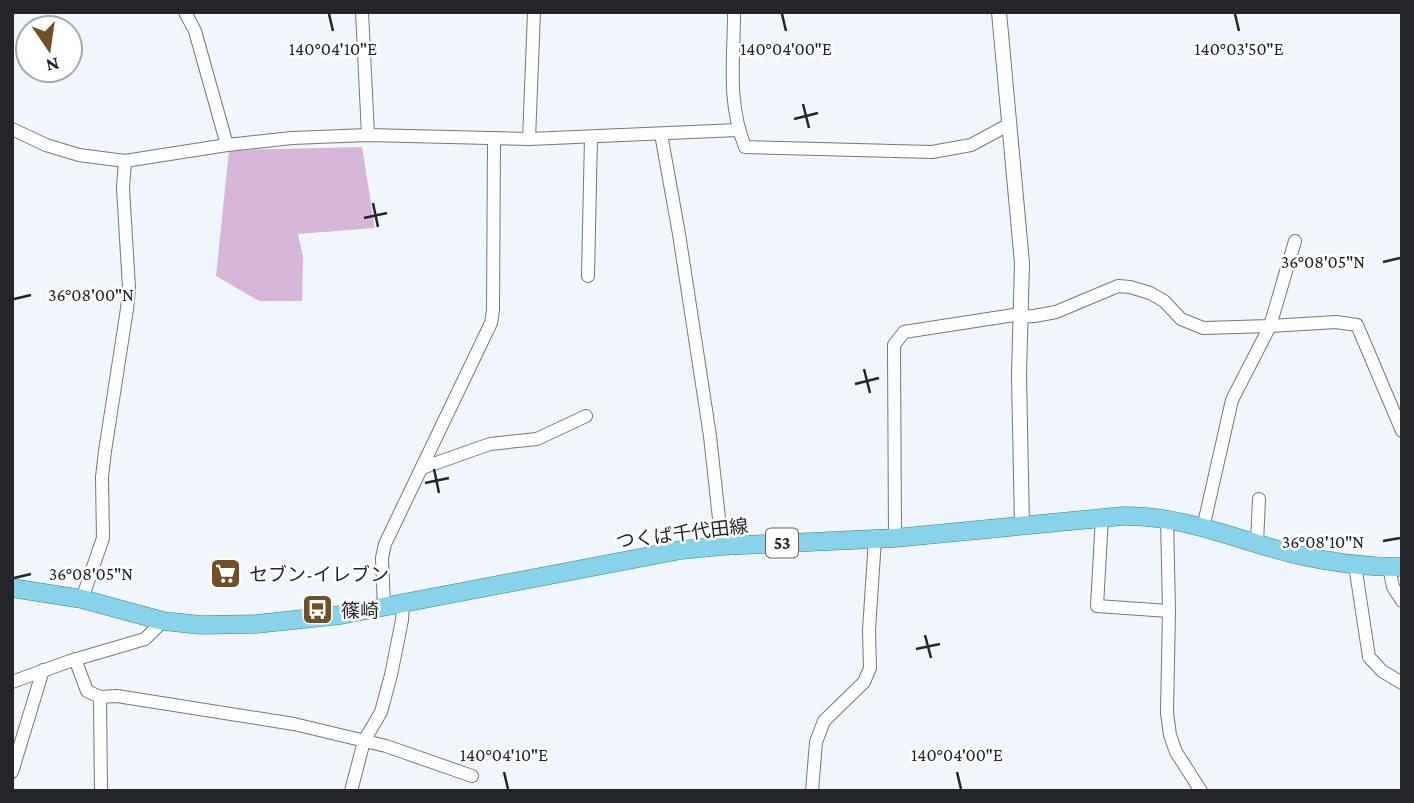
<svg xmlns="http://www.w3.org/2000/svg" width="1414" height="803" viewBox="0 0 1414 803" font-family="'Crimson Pro','Noto Sans JP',serif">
  <rect width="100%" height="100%" fill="#f1f6fd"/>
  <path fill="#d7b7d8" d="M362,147L375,228L298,234L303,257L302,301H259L216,276L229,150Z"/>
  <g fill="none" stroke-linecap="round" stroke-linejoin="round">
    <defs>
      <g id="minor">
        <path d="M185,12L195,31L227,145"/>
        <path d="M362,12L368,135"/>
        <path d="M734,12C734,61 727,101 745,147L932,152L971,145L1010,124"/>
        <path d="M12,129L46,145L79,155L125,161L227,145L292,138L368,135L529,139L738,130"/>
        <path d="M661,134L679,234L710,436L722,546"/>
        <path d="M529,139L534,12"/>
        <path d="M588,276L591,137"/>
        <path d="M422,468L490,444L537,439L586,416"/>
        <path d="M1102,517L1097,606L1169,611"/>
        <path d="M1167,518L1169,611L1167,713L1170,735L1176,752L1201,791"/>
        <path d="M1203,528L1232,400L1270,326L1295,241"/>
        <path d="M895,538L894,345L904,332L1014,315L1020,317L1034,316L1056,312L1118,286L1130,287L1150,293L1164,301L1181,319L1203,328L1270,326L1336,322L1357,325L1402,431"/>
        <path d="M1257,543L1259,499"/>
        <path d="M1355,565L1369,657L1382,671L1402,683"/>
        <path d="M1389,567L1393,587L1402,601"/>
        <path d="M82,599L103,538L102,477L105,451L127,309L129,288L123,188L125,161"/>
        <path d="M384,607L382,558L385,544L491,323L493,310L494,139"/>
        <path d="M75,659L87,691L100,697L117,696L294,724L386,746L472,776"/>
        <path d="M12,682L70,661L145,639L163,621"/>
        <path d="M100,697L101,791"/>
        <path d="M12,772L43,670"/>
        <path d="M351,791L364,741L381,712L391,675L402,620L403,604"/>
        <path d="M812,791L816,742L824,721L864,682L870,668L869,630L875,539"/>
      </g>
      <path id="tertiary" d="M999,12L1022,263L1019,375L1022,526"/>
      <path id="primary" d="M12,588L82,599L163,621L201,625L256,624L341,615L681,550L722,546L895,538L1123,516C1181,515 1235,539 1290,553C1327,562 1364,567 1402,567"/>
    </defs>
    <use href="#minor" stroke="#727880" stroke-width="14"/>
    <use href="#tertiary" stroke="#727880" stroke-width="16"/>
    <use href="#primary" stroke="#31839d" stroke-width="19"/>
    <use href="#minor" stroke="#fff" stroke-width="12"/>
    <use href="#tertiary" stroke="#fff" stroke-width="14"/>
    <use href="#primary" stroke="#88d3e9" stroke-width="18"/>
  </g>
  <path fill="none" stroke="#232529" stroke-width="2.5" d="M329,14L333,31M782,14L786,31M1235,14L1239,31M803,104L809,128M794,119L818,113M373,203L378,227M364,218L387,213M1383,262L1400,258M14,299L31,295M864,369L870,393M855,384L879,378M434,469L439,493M425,483L449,478M1383,541L1400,538M14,578L31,574M925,635L931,658M916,649L940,644M504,772L508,789M957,772L961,789"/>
  <defs>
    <symbol id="supermarket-square" viewBox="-11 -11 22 22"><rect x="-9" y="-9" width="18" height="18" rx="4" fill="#714f27" stroke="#fff"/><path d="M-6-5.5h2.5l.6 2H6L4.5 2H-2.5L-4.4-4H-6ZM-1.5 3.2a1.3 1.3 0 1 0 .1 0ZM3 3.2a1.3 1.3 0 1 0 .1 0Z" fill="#fff"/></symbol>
    <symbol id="bus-square" viewBox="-11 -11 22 22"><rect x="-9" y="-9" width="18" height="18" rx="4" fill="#714f27" stroke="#fff"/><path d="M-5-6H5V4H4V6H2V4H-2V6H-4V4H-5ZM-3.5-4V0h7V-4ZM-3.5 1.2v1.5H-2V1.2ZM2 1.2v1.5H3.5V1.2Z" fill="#fff"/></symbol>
  </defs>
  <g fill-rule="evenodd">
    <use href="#supermarket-square" x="208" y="556" width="35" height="35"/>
    <use href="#bus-square" x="300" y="592" width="35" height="35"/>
  </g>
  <g text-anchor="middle" stroke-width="5" stroke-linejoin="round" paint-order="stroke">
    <rect fill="#fff" stroke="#656669" stroke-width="2" x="766" y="528.5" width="32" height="29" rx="5"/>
    <g font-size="18" font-weight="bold" fill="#232529">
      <text x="782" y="549">53</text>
    </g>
    <g font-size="19" fill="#232529" stroke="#fff">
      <text transform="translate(682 533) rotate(-7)" y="7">つくば千代田線</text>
    </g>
    <g font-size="19" fill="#232529" stroke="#fff" text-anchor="start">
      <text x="249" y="581">セブン-イレブン</text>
      <text x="341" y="617">篠崎</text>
    </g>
  </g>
  <g font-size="18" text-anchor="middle" fill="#232529" stroke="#fff" stroke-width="5" stroke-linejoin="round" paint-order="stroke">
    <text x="333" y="55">140°04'10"E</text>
    <text x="786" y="55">140°04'00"E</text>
    <text x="1239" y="55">140°03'50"E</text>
    <text x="1323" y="268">36°08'05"N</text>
    <text x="91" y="301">36°08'00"N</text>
    <text x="1323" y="548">36°08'10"N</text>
    <text x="91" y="580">36°08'05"N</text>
    <text x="504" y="761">140°04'10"E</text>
    <text x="957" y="761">140°04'00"E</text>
  </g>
  <rect width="1414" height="803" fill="none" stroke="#232529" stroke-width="28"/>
  <g transform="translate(49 49) rotate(167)"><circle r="33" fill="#ffffff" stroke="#a7a8a9" stroke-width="2"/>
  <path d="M0-5L12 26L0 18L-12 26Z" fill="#714f27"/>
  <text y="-10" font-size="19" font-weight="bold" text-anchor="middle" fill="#232529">N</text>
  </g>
</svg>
